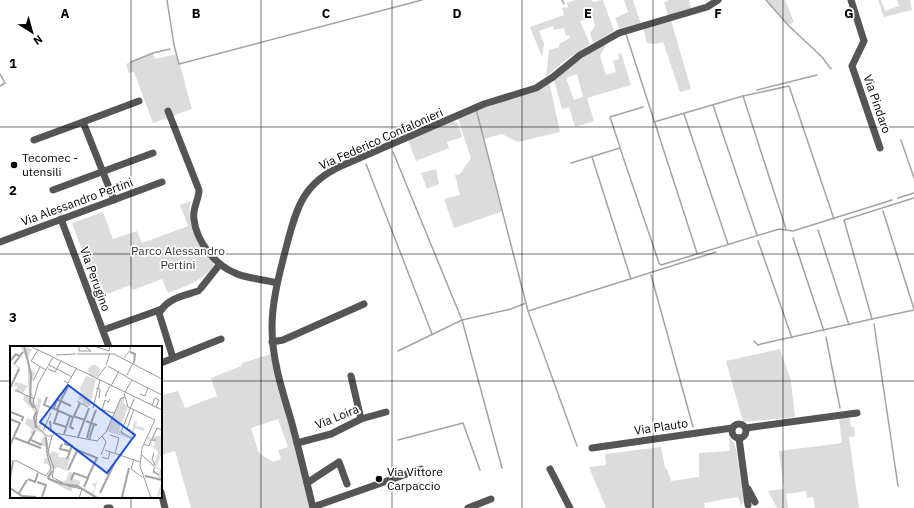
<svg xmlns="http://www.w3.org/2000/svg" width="914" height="508" viewBox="0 0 914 508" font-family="'IBM Plex Sans',sans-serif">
  <rect width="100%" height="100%" fill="#fff"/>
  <g fill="#dcdcdc" fill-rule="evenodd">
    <path d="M575,0H592L593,2L603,0L614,31L593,43L590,33L595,26L593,17L580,21L590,44L565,60L546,77L549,50L559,47V44L570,38L569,35L566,36L564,28L554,30L553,26L539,31L544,44L542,57L530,27L564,15L562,8L568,7L567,3Z"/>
    <path d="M624,0H633L641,24L620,31L615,18L628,12Z"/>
    <path d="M669,0H689L691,8L668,15L664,3Z"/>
    <path d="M766,0H785L794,22L788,25Z"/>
    <path d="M878,0H881L885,11L899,6L897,0H910L912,10L884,17Z"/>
    <path d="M671,20L691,89L680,92L663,42L654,44L647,43L643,28Z"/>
    <path d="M605,44L606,45L600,56L606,75L616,72L613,61L619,59L618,54L621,53L631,85L587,98L594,121L575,127L569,107L562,109L554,80L588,53ZM577,74L583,97L574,100L566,78Z"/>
    <path d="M153,53L155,59L177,54L192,109L153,123L134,72L129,73L126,64Z"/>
    <path d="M549,81L560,132L518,142L502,134L484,139L503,211L454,228L444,199L460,195L455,175L460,174L471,158L457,116Z"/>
    <path d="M453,121L458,123L462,137L447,142L449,148L416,161L408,140Z"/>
    <path d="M436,169L439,184L427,189L421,173Z"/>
    <path d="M191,201C183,225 208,243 214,265C204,281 184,287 168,293L162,279L133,290L130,285L100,297L72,223L103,212L113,239L137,231L142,243L188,226L180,205Z"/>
    <path d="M780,349L791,381L795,417L743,422L726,361Z"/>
    <path d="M274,353L313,508H191L175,451L161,455V395L178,391L185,408L217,396L211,378L241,366L242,363ZM278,419L288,447L278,450L281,459L273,462L259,453L251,428Z"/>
    <path d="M850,418L851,427H854L855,436L849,437L859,508H815L813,497L807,498L806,491L786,494L788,508H777L768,491L784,489L779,451L842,443L839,419Z"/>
    <path d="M729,437L734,443L736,449L744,501L741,506L738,497L704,503L705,508H606L589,467L606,465L605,454L661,447L665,468L667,469L671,481L699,477V453L730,451Z"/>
  </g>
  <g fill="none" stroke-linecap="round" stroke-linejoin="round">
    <g stroke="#a3a3a3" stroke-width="1.5">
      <path d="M167,0L174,45L179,64L422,0"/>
      <path d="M562,0L564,4"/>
      <path d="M766,0L788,25L822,57L831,69"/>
      <path d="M626,34L697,253"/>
      <path d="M131,62L153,53L170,49"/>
      <path d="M0,74L5,83L0,86"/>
      <path d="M757,90L817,75"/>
      <path d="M743,96L786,229"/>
      <path d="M713,105L757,235"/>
      <path d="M476,109L528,311L577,446"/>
      <path d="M684,114L728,244"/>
      <path d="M654,122L743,96L789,86L834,219"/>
      <path d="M901,140L914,178"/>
      <path d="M620,147L610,117L643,107"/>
      <path d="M393,152L462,320L398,351"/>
      <path d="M592,157L631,279"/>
      <path d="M571,163L620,148L659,263L661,265L779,229L793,231L892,200"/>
      <path d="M366,164L432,334"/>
      <path d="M898,198L914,193"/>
      <path d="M883,211L914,309"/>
      <path d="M818,230L849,325"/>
      <path d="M793,238L824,331"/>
      <path d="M758,241L792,338"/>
      <path d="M651,275L693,427"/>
      <path d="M528,311L716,252"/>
      <path d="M872,319L914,310"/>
      <path d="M874,324L898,486"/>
      <path d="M826,337L840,408"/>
      <path d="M754,341L758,345L761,344L872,319L844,220L914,198"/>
      <path d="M398,440L463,423L480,470"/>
      <path d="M502,468L462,320L511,309L526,303"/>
    </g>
    <g stroke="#555" stroke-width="7">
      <path d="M851,0L864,41L852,66L880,148"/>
      <path d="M168,111L199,190C199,200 192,208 194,219C196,241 215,265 235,273C247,279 264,279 277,283"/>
      <path d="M34,140L83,122"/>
      <path d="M53,190L153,153"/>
      <path d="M114,200L83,122L139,101"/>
      <path d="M61,219L109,347"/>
      <path d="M0,242L162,182"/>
      <path d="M201,288L220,264"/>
      <path d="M106,329L162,309"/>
      <path d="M272,342L283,340L364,304"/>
      <path d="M173,358L159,313C168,298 183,296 198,291"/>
      <path d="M161,363L221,339"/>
      <path d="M351,376L361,419"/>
      <circle cx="739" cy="431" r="7"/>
      <path d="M746,428L857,413"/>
      <path d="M739,438L748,505"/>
      <path d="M297,443L331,434L361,419L386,412"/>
      <path d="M592,448L732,428"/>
      <path d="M550,469L570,508"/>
      <path d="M307,483L339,462L347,484"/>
      <path d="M748,489L755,502"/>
      <path d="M161,492L165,508"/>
      <path d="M313,507L421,469"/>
      <path d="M107,508H110"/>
      <path d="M313,508C306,479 299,449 291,420C282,390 272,359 272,328C272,299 280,272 287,244C297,206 304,183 341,166L484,104L536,88L553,77L580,55L619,33L707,7L718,0"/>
      <path d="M468,508L491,499"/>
    </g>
  </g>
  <path fill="none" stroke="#000" stroke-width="1" stroke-opacity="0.55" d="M131,0V347M261,0V508M392,0V508M522,0V508M653,0V508M783,0V508M0,127H914M0,254H914M0,381H11M161,381H914M131,497V508"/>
  <g fill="#000" stroke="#fff" stroke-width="1.5">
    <circle cx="14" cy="165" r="4"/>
    <circle cx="379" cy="479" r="4"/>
  </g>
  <g text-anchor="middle" stroke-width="3.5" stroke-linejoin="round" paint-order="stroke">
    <g font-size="12" fill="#000" stroke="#fff">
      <text transform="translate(877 104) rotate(71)" y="4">Via Pindaro</text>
      <text transform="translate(381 139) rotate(-24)" y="4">Via Federico Confalonieri</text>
      <text transform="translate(77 202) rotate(-20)" y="4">Via Alessandro Pertini</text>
      <text transform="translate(95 279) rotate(70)" y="4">Via Perugino</text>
      <text transform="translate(337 417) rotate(-22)" y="4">Via Loira</text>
      <text transform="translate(661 427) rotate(-8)" y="4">Via Plauto</text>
    </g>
    <g font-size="12" fill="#000" stroke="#fff" text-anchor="start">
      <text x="22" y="162">Tecomec -<tspan x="22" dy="14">utensili</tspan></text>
      <text x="387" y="476">Via Vittore<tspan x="387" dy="14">Carpaccio</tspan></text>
    </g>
    <g font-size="12" fill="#333" stroke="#fff">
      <text x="178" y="255">Parco Alessandro<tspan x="178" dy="14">Pertini</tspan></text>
    </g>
  </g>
  <g transform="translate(10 346)">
    <rect width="152" height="152" fill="#fff"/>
    <path d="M10,0L22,3L18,11L21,24L25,27L20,40L26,61V58H29L27,56L28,52L32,53L25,77L29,79L31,75L33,76L30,82L37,92L40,109L42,105L49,107L48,111L60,112L56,125L48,121L44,123L40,133L60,136L53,134H56L59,126L64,127L61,133L67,134L65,137L67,134L71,135L69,139L83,147L85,141L81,138L86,137L88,133L84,148L90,152H85L71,142L63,141L61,146L37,133L41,123L39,119L33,117L35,112H37L36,101L30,98L34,90L31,86L25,85L23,89L20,88L22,83L15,78L17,72L23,74L25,66L13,54L14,49L20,50L18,40L12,48L5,45L8,40L2,41L6,37L4,35L0,42L9,23L0,15L11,22L4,35L18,40V15ZM78 25a6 6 0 1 1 12 0a6 6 0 1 1-12 0ZM76,30L86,33L80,60L73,57L72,53L68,54L70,48L74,49L71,48L70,42ZM114,51V57L118,61L109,84L121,91L124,76L127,75L126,80L135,82L133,85L125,82L121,93L97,85L110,52ZM146,81L144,90H152V107L147,120L145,119L147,121L152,124V149L147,150L152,134L148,131L150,124L137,117L142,119L146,114L148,105L140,99L144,100L145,96L137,93L139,90L142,93Z" fill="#dcdcdc"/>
    <path fill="none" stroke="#a3a3a3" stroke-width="2" d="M14,0L21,28L20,56L24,62M120,6L125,8L124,17M0,15L6,8L9,10M4,18L13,6M0,42L9,23M37,51L34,59L47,64L51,55L61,60M51,54L58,41M44,62L47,53L50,55M47,64L63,71L60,81L64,83M48,65L44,77L56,81M1,66L13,71L12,75M26,66L24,71L26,82M63,70L75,74M64,70L70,57M0,73L10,77L0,99M40,75L41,85L44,86M76,75L81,77L86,64M54,88L60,70M36,91L37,103M68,91L79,62M5,92L31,102M77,92L81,77L87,79M21,94L32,99M79,94L84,78M56,95L55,98L62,100L57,113M18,97L25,85M52,98L50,103L59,105M65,103L87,112L78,131M58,124L67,105M42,125L38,131L39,133L52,138L67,140L87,152M135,130L152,134M0,132L3,116M18,133L25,136L28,127M61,134L64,127L78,132L74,141M27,136L36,139L32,151M0,142L12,150L26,151M9,147L17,134M90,147L104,118M115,152L112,151L119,122"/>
    <path fill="none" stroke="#999" stroke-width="1" d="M69,0V5H81L74,0M84,0L99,5L100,0M22,1L152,64M28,4L21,15L36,24M67,8H104L152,33M46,9L66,8M114,12L121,3L119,0M39,19L51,25M96,19L100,7M98,20L122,34M38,23L45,26L51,15M51,25L62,31M117,29L123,17M87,32L96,20M23,35L30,21M54,35L58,37L66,23M101,40L109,25M86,42L90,43L89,52M5,44L24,53M115,46L122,34L152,49M114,47L118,61L145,74M130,48L135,50L138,42M97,49L95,50L100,40M67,55L78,61M142,59L145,52L149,54L146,61M83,62L90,34M89,63L104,67M92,64L95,54L98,56L100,53M120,84L117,83L124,63M33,85L41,67M100,89L109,92L105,107M42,90L45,87L87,95L96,86L111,52L115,51M42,90H37L26,80L27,65L23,57L28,38L43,11M42,90L38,106L44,122L42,131L53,137M121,92L111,86L124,53M142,93L147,82L152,84M134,98L139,100L141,94H146M95,104L130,116M144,107L142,113L145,119M91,109L96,96L92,90M132,109L144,120M92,111L98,113L100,106M124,113L121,123L132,131M0,115H7L36,130L41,122L36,104H39M144,125L149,129L143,126L145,121M58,140L72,143L69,152M141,152L130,120L132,102L145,74"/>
    <path fill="#1d4ed8" fill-opacity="0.15" stroke="#1d4ed8" stroke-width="2" d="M58,39L125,89L97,127L30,76Z"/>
    <rect width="152" height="152" fill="none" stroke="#000" stroke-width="2"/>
  </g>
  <g font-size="13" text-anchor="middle" font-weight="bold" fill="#000" stroke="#fff" stroke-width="3.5" stroke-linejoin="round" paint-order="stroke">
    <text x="65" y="18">A</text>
    <text x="196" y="18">B</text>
    <text x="326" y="18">C</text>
    <text x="457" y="18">D</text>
    <text x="588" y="18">E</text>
    <text x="718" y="18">F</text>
    <text x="849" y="18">G</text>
    <text x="13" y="68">1</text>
    <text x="13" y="195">2</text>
    <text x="13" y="322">3</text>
  </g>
  <g transform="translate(32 32) rotate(143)" stroke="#ffffff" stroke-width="3" paint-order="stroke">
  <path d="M0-3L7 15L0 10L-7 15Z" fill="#000000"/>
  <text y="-6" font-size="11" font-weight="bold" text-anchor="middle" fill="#000000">N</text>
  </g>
</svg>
